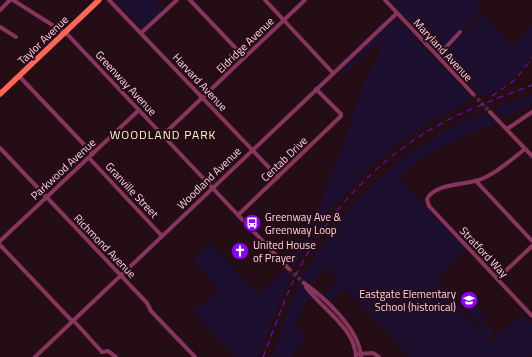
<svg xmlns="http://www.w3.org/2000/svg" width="532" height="357" viewBox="0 0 532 357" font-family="'Titillium Web',sans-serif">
  <rect width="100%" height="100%" fill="#250d16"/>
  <g fill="#1d0f30">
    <path d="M115,0H155L164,9L143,28Z"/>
    <path d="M390,0H475L483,7L441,50L438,51Z"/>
    <path d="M482,13L513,46L532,24C532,32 532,44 532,52C527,66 496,96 481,96L443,56V53Z"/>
    <path d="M394,19H397L471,97L469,102C452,111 434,119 418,130C364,164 325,212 294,267L290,264L294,249L308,223L321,205L364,84L382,47L377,43L343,75L340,71Z"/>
    <path d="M532,94V104L508,117L501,115L494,108Z"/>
    <path d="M484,112L495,124C460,138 427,151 398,177L467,250L437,277L441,281L437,285L490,342L515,318L519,322L525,316L532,324V356L529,354L526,357H410L345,288L330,303L322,296L338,280L326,267L311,285L306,279L302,288L311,297L296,321V326L306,336V339L291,357H272C282,329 291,299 305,273C349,195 403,148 484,112Z"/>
    <path d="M210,243L258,295L284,270L290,277L258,357H235L191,309L201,307L217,291L215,286L193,260Z"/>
    <path d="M475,304L485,315L481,319L494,333L488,338L480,330L482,328L466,311Z"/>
  </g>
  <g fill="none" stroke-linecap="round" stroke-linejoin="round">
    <g stroke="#462a35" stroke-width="4" stroke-dasharray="4 2" stroke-linecap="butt">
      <path d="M473,94L490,112"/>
      <path d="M289,269L304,283"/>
    </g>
    <g stroke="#88355e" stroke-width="4">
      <path d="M13,0L68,35L289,269"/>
      <path d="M109,0L278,177"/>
      <path d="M190,0L244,57"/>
      <path d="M265,0L333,73"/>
      <path d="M385,0L473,94"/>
      <path d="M0,10L10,0"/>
      <path d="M0,27L16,37"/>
      <path d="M141,33L177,0"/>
      <path d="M438,56L460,32"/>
      <path d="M19,76L93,154"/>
      <path d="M490,112L532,156"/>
      <path d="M507,129L532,112"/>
      <path d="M163,135L305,0"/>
      <path d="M0,148L147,303L151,311L195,357"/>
      <path d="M525,149C512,159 491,178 475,181C461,185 435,184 427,199L429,206L532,316"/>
      <path d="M89,158L162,236"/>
      <path d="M476,181L532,241"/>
      <path d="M238,215L341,116V114L316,89"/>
      <path d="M0,241L139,110"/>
      <path d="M0,245L72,321"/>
      <path d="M497,279L532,246"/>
      <path d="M304,283C325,298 360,330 361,357"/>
      <path d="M306,287C322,309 355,328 356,357"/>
      <path d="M73,320L102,352"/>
      <path d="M102,352L108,351L116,357"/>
      <path d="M359,354L373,353L379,357"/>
      <path d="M35,357L397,13"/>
    </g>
    <path stroke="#ff6658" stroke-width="5.5" d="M0,94L99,0"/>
    <g stroke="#8d00fc" stroke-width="1" stroke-dasharray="6 5" stroke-linecap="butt">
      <path d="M492,96L516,79L532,58"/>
      <path d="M263,357C275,327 285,296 300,267C333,205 385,152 448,120C475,106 504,96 532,85"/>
    </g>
  </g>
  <defs>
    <symbol id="bus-disc" viewBox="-11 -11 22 22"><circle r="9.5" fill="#8d00fc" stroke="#250d16"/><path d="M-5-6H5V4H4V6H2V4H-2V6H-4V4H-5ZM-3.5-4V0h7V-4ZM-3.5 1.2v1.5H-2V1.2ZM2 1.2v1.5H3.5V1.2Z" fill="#fff"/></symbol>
    <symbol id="church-disc" viewBox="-11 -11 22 22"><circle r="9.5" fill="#8d00fc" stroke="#250d16"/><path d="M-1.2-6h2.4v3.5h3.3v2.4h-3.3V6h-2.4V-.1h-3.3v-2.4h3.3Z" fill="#fff"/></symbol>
    <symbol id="school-disc" viewBox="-11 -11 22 22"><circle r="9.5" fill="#8d00fc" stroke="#250d16"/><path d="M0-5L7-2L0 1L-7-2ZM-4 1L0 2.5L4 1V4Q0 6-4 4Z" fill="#fff"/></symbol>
  </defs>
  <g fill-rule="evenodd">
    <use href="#bus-disc" x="242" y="213" width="20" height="20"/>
    <use href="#church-disc" x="230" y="241" width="20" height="20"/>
    <use href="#school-disc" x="459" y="290" width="20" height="20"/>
  </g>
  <g text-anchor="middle" stroke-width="4" stroke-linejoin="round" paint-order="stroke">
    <g font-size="11" fill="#ffd1e5" stroke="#250d16">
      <text transform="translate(43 40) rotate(-44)" y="4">Taylor Avenue</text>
      <text transform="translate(245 45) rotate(-44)" y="4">Eldridge Avenue</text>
      <text transform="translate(443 50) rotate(47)" y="4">Maryland Avenue</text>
      <text transform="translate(200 82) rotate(47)" y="4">Harvard Avenue</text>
      <text transform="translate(126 83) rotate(47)" y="4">Greenway Avenue</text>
      <text transform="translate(284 159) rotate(-44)" y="4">Centab Drive</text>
      <text transform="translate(63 169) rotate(-43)" y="4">Parkwood Avenue</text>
      <text transform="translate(209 178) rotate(-44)" y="4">Woodland Avenue</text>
      <text transform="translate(132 190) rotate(47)" y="4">Granville Street</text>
      <text transform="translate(105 246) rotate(46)" y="4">Richmond Avenue</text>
      <text transform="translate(484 252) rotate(47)" y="4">Stratford Way</text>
    </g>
    <g font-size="11" fill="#ffd1e5" stroke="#250d16" text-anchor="start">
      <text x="265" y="221">Greenway Ave &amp;<tspan x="265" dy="13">Greenway Loop</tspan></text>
      <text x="253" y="249">United House<tspan x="253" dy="13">of Prayer</tspan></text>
      <text x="456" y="298" text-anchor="end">Eastgate Elementary<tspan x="456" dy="13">School (historical)</tspan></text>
    </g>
    <g font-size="12" letter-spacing="1" fill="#fff7d3" stroke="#250d16">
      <text x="163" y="139">WOODLAND PARK</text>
    </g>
  </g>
</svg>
